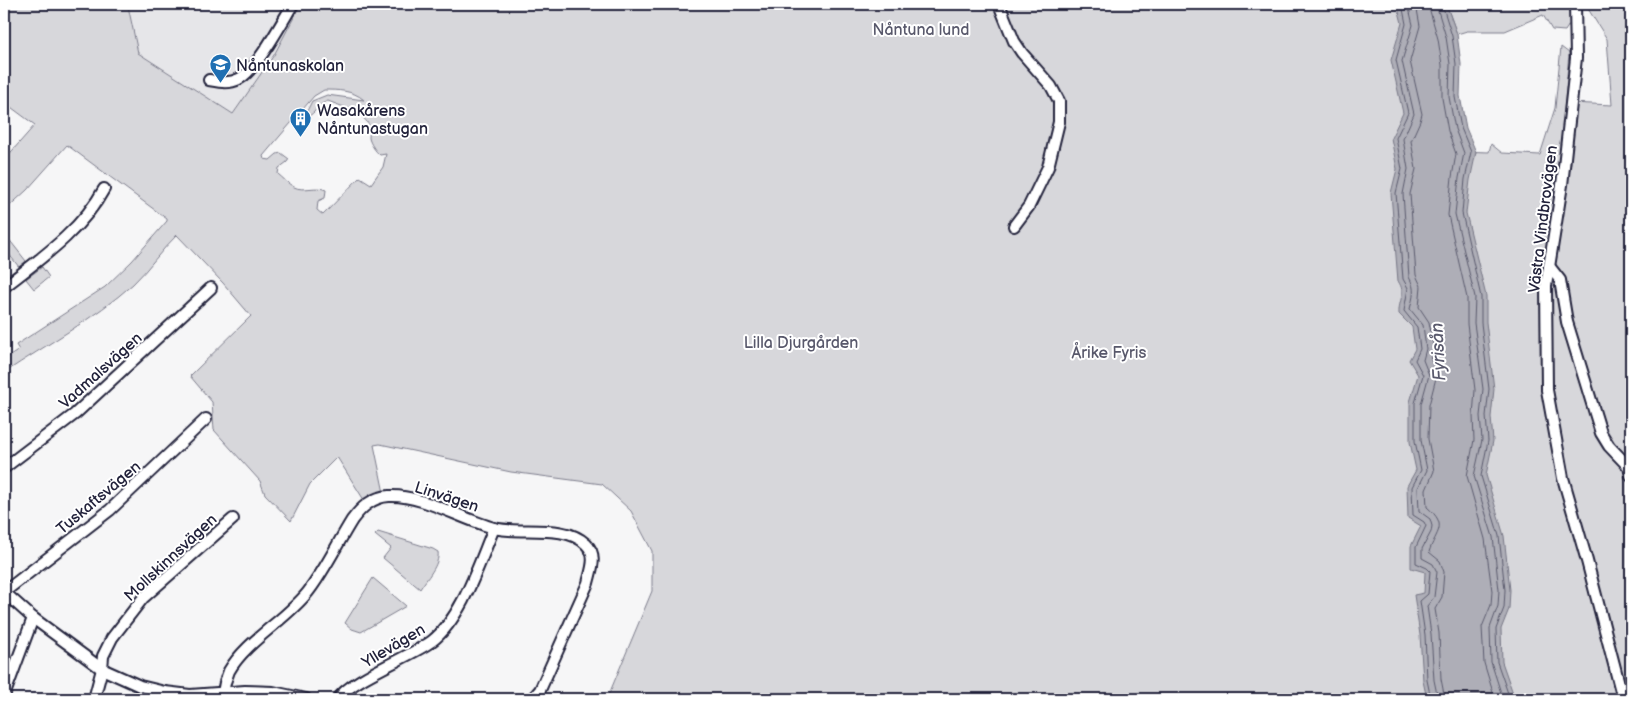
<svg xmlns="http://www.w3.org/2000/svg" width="1635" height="703" viewBox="0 0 1635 703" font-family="'Balsamiq Sans',sans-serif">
  <rect width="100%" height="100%" fill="#f6f6f7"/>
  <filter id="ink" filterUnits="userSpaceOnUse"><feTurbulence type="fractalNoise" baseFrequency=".02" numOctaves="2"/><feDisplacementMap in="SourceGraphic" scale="10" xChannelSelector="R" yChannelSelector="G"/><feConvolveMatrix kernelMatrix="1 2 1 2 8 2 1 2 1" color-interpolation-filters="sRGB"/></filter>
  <g filter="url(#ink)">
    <path fill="#e6e6e9" d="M136,4H301L274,55L233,114L138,53L128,6Z"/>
    <g fill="#d7d7db" stroke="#7c7c8b" fill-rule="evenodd">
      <path d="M4,4H136L128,6L138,53L233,114L274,55L301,4H1415L1426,150L1489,152L1491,144L1502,153L1540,155L1555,108L1561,47L1569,53L1560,157L1564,158L1571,103L1612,105L1607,39L1585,4H1631V699H607L652,591V551L631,511L602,484L511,472L380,444L374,445L384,493L364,500L337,457L310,484L291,521L265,494L260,481L214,430L212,402L190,376L251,316L223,283L177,235C161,250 149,269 133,284C94,319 47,344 4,373V360L19,350L16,345L105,287L132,261L167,221V219L67,145L27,190L4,211V160L35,125L4,102ZM324,90C337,90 353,90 364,100L327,95L312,101L306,113L307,117C316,113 318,104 328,101C340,106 364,112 369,126C371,130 369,133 369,138C370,143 375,151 380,155L386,154L383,167L371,184L360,177L323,215L317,210L318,201L325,198L326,190C316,185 304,192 294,187C288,184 283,178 278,174L279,168L287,162L289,159L281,153L277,154L270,160L264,159L263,156L314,96Z"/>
      <path d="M1446,4H1571L1570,23L1565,31L1552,30L1543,15L1505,31H1467L1457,34Z"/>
      <path d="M4,233L26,261L19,267L4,248Z"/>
      <path d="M42,267L49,277L34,289L26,279Z"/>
      <path d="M378,532L433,549L438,552C440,565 426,579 420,589L383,558L391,548L375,535Z"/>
      <path d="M373,578L406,606L361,632L352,629L345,623Z"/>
      <path d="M144,691L162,697L192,699H143Z"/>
    </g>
    <path fill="#aeaeb7" stroke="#767685" d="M1397,4H1446L1457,34L1461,64L1460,96L1466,128L1476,152L1470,180L1466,213L1486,296V322L1494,389L1491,417L1493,441L1486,475L1504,536L1510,590L1509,609L1501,629L1502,662L1515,699H1427L1423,681L1420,635L1414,595L1424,593L1425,572L1411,568V546L1421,526L1408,518L1407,486L1416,470L1410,442V402L1418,375L1409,360L1415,349L1412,327L1399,314C1398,300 1407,294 1398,281L1391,193L1397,169L1391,138L1403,113L1391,60L1402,23Z"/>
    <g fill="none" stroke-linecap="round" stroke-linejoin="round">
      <g stroke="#5a5a6d" stroke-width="1">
        <path d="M1402,4L1406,24L1396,60L1408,113L1396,138L1402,169L1396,193L1403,279L1408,288L1404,311L1417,327L1420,349L1415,360L1423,375L1415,403V441L1421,470L1412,487L1413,515L1424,522L1426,526L1416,547V563L1427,568L1430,571L1428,594L1420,601L1425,635L1427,680L1431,699"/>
        <path d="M1408,4L1413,25L1402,61L1414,114L1403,139L1408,169L1403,194L1409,277C1416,289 1413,297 1410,309L1423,325L1426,349L1423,360L1429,375L1421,404V440L1427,470L1418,488L1419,511L1430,519L1432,526L1431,532L1422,549V558L1433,564L1437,572L1434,597L1427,606L1431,634L1434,680L1438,699"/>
        <path d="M1416,4L1420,26L1410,61L1422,114L1420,121L1411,141L1416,169L1410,194L1416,275L1421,286L1419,307L1429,322L1434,349L1431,360L1437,374L1429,405L1428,439L1434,471L1426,490L1427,507C1449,526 1436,531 1429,552L1440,561L1444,572L1442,597L1435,609L1439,633L1441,679L1445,699"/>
        <path d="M1428,4L1438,39L1442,65V98L1448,131L1456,154L1452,177L1448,215L1467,298V324L1475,390L1473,416L1474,440L1467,476L1485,539L1492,591L1491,605L1482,627L1484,663L1495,699"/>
        <path d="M1436,4L1446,37L1450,64L1449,97L1455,129L1464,153L1459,178L1455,214L1475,297L1474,323L1483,389L1480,416L1482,440L1474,476L1493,537L1499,590L1498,606L1490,628L1491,662L1503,699"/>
        <path d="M1442,4L1452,36L1456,64L1455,97L1461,128L1471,152L1465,179L1462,213L1481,297V323L1489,389L1486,416L1488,441L1481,476L1499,536L1505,590L1504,608L1496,629L1497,662L1510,699"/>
      </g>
      <defs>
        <g id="minor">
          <path d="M999,4L1014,41L1022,53L1051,86L1059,101V122L1048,167L1029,206L1014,226"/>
          <path d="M1575,4L1576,58L1562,185L1546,286L1547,390L1563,478L1587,561L1623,699"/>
          <path d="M209,80C220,82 229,84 239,79C257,69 282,22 293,4"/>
          <path d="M1549,266L1560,280L1567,322L1601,433L1609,446L1629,467L1631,476"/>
          <path d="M4,287C40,259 82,230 104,189"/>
          <path d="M4,468L75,414L211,288"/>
          <path d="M4,592L33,618L102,669L140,686L165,692L190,695L245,691L273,692L306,699"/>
          <path d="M4,592L110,510L206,419"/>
          <path d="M223,693C224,685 226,678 229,671C246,641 286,620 308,592C325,570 337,544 352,520C361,508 372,497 389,496C421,494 463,520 494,528C521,535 565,523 586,544C598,555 591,570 588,583L540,690L532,699"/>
          <path d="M4,696L33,618"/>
          <path d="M94,699L102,669L103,656L112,638L143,598L233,519"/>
          <path d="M338,699C349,680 412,656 432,641C462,618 479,563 494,528"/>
        </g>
      </defs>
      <use href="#minor" stroke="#22223b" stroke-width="14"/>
      <use href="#minor" stroke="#fff" stroke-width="10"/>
    </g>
  </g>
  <defs>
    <symbol id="school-pin" viewBox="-11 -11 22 30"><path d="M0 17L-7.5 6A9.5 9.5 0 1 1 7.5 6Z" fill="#1f6fb2" stroke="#fff"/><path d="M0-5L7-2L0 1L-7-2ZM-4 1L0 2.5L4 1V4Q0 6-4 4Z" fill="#fff"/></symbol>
    <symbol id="building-pin" viewBox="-11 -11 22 30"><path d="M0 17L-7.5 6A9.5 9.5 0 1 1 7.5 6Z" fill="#1f6fb2" stroke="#fff"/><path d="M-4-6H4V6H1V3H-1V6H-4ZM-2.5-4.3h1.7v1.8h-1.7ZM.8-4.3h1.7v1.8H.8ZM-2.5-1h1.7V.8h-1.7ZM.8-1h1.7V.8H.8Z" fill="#fff"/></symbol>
  </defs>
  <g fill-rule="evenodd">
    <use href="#school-pin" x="208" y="52" width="25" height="34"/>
    <use href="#building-pin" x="288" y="106" width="25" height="34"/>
  </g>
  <g text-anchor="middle" stroke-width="4" stroke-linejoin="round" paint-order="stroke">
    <g font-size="16" fill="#58586b" stroke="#fff">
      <text x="921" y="35">Nåntuna lund</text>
      <text x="801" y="348">Lilla Djurgården</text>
      <text x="1109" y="358">Årike Fyris</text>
    </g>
    <g font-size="16" fill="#22223b" stroke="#fff" text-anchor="start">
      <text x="236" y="71">Nåntunaskolan</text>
      <text x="317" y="116">Wasakårens<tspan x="317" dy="18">Nåntunastugan</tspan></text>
    </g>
    <g font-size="16" fill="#22223b" stroke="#fff">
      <text transform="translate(1542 219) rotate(-83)" y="6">Västra Vindbrovägen</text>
      <text transform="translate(100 370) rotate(-42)" y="6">Vadmalsvägen</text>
      <text transform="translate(447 496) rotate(18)" y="6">Linvägen</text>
      <text transform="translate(98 497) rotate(-40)" y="6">Tuskaftsvägen</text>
      <text transform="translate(170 557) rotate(-43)" y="6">Mollskinnsvägen</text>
      <text transform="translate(393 645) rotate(-31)" y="6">Yllevägen</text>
    </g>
    <g font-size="18" font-style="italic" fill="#5a5a6d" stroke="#fff">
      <text transform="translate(1438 352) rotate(-93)" y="6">Fyrisån</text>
    </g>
  </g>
  <rect width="1635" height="703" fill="none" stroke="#fff" stroke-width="20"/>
  <rect x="10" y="10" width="1615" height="683" fill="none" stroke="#22223b" stroke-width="2" filter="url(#ink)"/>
</svg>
